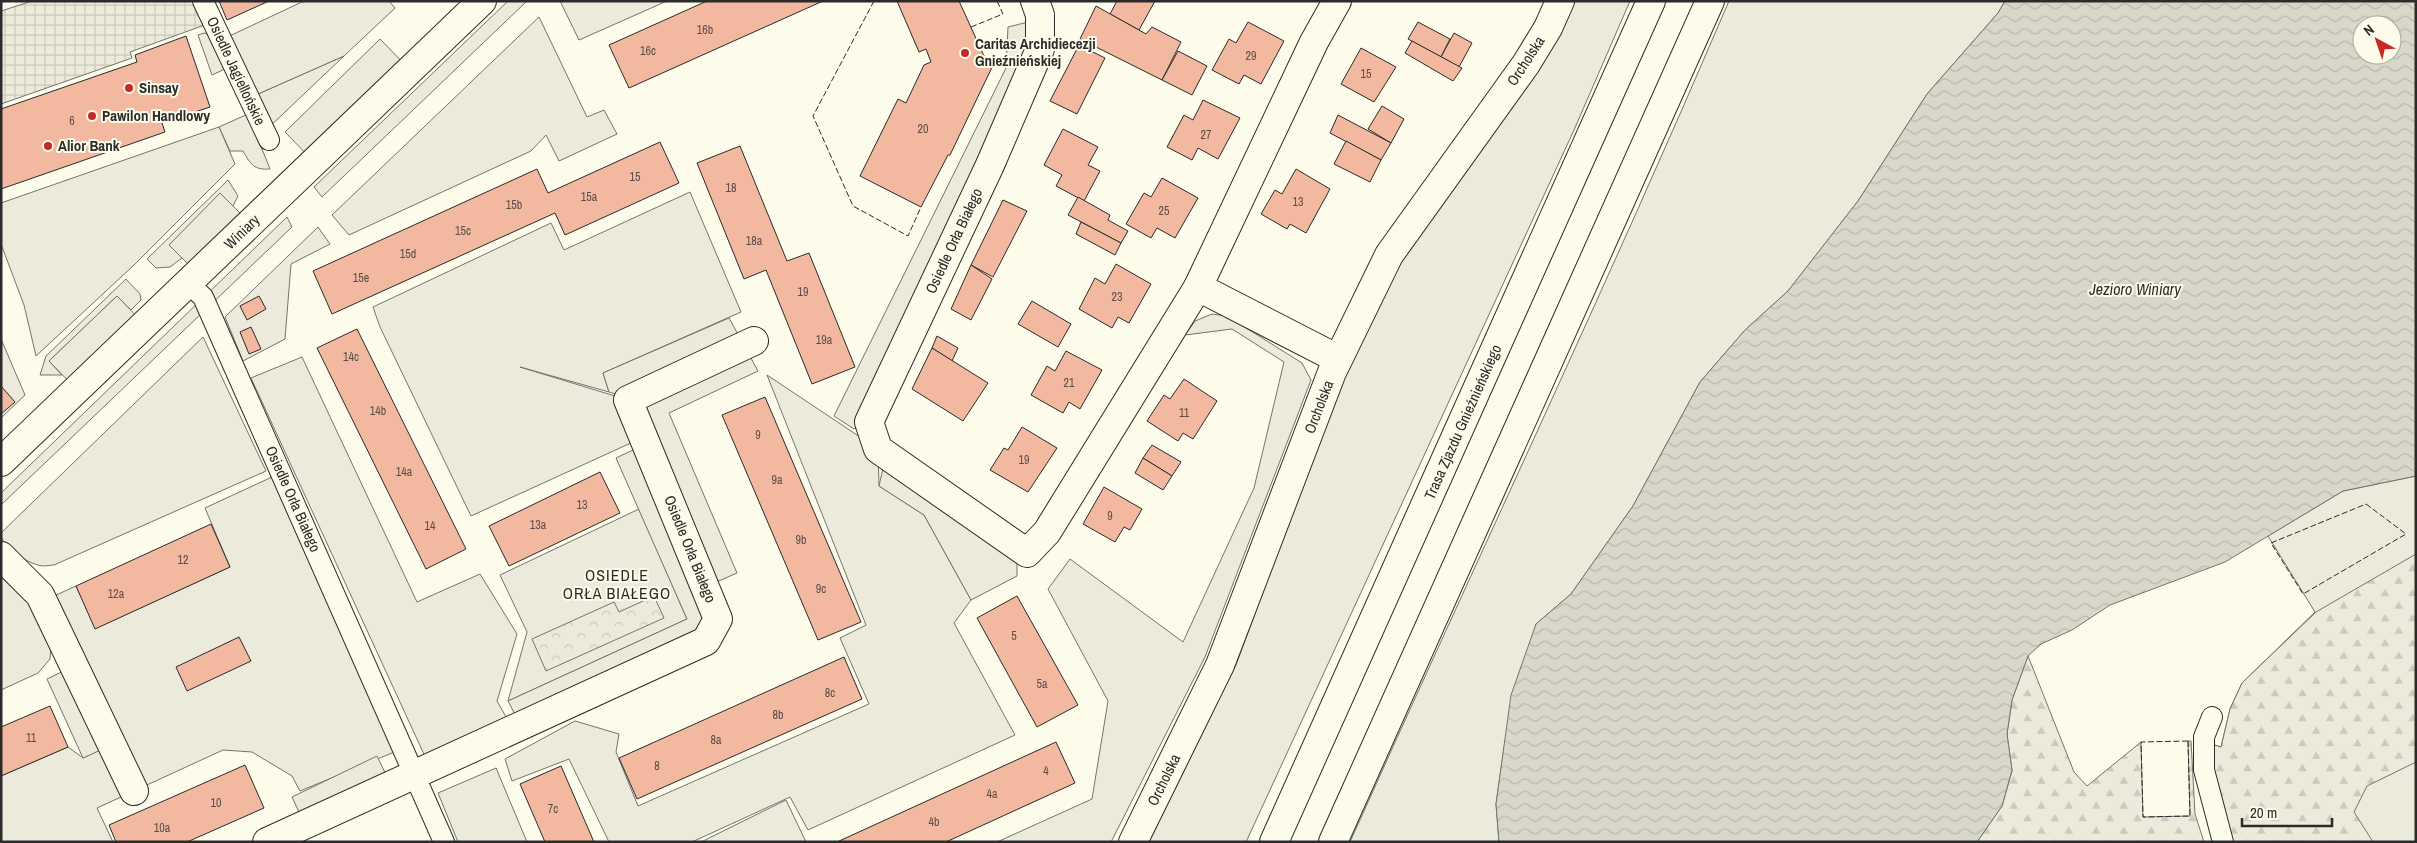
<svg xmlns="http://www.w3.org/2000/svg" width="2417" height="843" viewBox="0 0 2417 843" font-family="'Archivo Narrow',sans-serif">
  <defs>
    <pattern id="forest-firs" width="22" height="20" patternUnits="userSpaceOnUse" patternTransform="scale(1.25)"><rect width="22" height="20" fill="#ecebdb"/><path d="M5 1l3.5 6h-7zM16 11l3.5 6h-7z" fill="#cbcabc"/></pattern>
    <pattern id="park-crowns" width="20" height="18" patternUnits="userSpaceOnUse" patternTransform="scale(1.25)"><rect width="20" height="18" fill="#ecebdb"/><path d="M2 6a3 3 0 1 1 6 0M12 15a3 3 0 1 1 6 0" fill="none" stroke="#cbcabc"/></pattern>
    <pattern id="plaza-grid" width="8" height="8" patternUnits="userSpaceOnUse" patternTransform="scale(1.25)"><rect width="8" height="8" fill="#eceadb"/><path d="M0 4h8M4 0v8" fill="none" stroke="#cbc9bc"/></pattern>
    <pattern id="water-waves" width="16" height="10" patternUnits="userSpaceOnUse" patternTransform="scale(1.25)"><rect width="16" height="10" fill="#d8d7c9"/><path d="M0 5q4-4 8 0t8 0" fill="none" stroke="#bab9ad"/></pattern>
  </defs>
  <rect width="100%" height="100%" fill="#fdfbea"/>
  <g fill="#ecebdb" stroke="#74746e">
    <path d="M508,1H527L322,197L314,187Z"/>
    <path d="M560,1H667L579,40Z"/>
    <path d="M1571,1H1630L1574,130L1246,842H1149L1236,665L1344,374L1374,307L1379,308L1399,262Z"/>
    <path d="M1729,1H2005L1998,13L1927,94L1858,201L1788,291L1745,330L1700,382L1633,506L1571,594L1536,624L1505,742L1496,804L1499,842H1350C1476,561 1608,284 1729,1Z"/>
    <path d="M539,17L587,117L604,110L617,134L559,161L546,135L531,151L349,235L332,215Z"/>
    <path d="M204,33L211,35L225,69L212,75L198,35Z"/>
    <path d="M344,56L265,131L249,98Z"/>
    <path d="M248,114L270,169C254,170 251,165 243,151H230L219,127Z"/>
    <path d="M228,180L238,196L233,206L221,194L169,245L182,258L170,267L156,268L147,259Z"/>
    <path d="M690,192L741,312L603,373L609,392L520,367L628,400L644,437L471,516L380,327L373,307L551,223L564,250Z"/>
    <path d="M287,217L292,227L1,505V493Z"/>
    <path d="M318,227L330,244L291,264L285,339L243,361L225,317Z"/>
    <path d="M126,279L140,294L141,300L131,310L117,296L49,361L62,375H40L46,356Z"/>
    <path d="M1212,314L1227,316L1302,363L1311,380L1205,657L1111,842H997L1092,799L1108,701L1048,589L1070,559L1183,642L1254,488L1284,362L1232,329L1185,335L1195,321Z"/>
    <path d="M203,337L266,471L54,565C49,565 43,567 38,565C26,562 1,547 1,533Z"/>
    <path d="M1,339L25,395L1,418Z"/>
    <path d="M302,357L417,602L480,574L517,634L497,701L509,722L428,763L251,378Z"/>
    <path d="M767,375L878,449L879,486L924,515L971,600L954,623L1015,735L808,830L790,797L692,842H609L569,759L512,781L505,759L575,721L619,734L616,752L638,806L869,704L840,638L866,625Z"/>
    <path d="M2416,476V842H2231L2208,743L2221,747L2230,709L2242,683L2315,612L2268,536L2343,491Z"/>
    <path d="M272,477L404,748L300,791L292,776L252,752L223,750L97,808L113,842H1V776L68,747L83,758L112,744L43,601L76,586L96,628L230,567L205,508Z"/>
    <path d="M639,509L687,619L508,701L527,632L500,575Z"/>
    <path d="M1,572L31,601L51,647L50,659L38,673L1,690Z"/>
    <path d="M496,768L527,842H458L438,793Z"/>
  </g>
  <g fill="url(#forest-firs)" stroke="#74746e">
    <path d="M2416,554V762L2367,786L2354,812L2373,842H2231L2208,743L2221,747L2230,709L2242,683L2316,612Z"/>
    <path d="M2028,656L2074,772L2087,786L2141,742L2143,817L2190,816L2188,741H2191L2195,814L2204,842H1977L2002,806L2012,771L2007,734L2012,700Z"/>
  </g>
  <path fill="url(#park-crowns)" stroke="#74746e" d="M654,596L664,618L546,671L532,639L614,602L619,612Z"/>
  <g fill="#eceadb" stroke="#74746e">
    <path d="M304,1H389L395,8L344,56L249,98L221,40Z"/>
    <path d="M1040,19L869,422L854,429L834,416L1006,68L1008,27Z"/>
    <path d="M380,39L410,70L314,162L285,132Z"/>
    <path d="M219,127L235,164L133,266L36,356L24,305L1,244V203Z"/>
    <path d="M220,193L250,223L198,274L169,245Z"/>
    <path d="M117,296L145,325L77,390L49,361Z"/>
    <path d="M729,318L758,371L669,413L737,573L705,587L718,619L521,726L508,701L687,619L616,458L646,444L622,396L609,392L603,373Z"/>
    <path d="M886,455L1017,547V576L971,600L924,515L879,486Z"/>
    <path d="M74,666L112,745L83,758L47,679Z"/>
    <path d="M377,756L391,785L305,825L292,797Z"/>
    <path d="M786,800L806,842H701Z"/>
  </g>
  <path fill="url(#plaza-grid)" stroke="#74746e" d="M32,1H203L213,22L130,52L132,58L1,104V11Z"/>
  <path fill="url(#water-waves)" stroke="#74746e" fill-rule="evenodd" d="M2005,1H2416V476L2343,491L2225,562L2110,605L2072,630L2041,644L2028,656L2012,700L2007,734L2012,770L2002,806L1977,842H1499L1496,804L1511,695L1536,624L1571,594L1633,506L1700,382L1745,330L1788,291L1858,201L1927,94L1998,13ZM2362,25H2392V55H2362Z"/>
  <g fill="#f2b8a0" stroke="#2b2b2b">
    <path d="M219,1H269L227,20Z"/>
    <path d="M707,1H823L629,88L609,45Z"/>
    <path d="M897,1H959L984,56L995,61L950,155H948L921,207L860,176L898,99L906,103L924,65L931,62L926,49L919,52Z"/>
    <path d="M1117,1H1155L1139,30L1110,14Z"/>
    <path d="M1096,6L1146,34L1152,27L1181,42L1162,80L1080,39Z"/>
    <path d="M1248,22L1284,41L1261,84L1244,75L1239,84L1212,70L1229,39L1236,43Z"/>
    <path d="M1418,22L1450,39L1441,57L1408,39Z"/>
    <path d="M1454,33L1472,43L1459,67L1441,57Z"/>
    <path d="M186,36L210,107L162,123L165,132L1,189V109L137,62L135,55Z"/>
    <path d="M1412,41L1462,68L1453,81L1405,53Z"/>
    <path d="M1079,45L1105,58L1077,114L1050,101Z"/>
    <path d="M1361,48L1396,67L1374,102L1341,84Z"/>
    <path d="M1178,51L1207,66L1192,95L1162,80Z"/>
    <path d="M1203,100L1240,118L1218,159L1198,148L1192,160L1167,147L1184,115L1193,120Z"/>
    <path d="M1382,106L1404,119L1391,143L1368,129Z"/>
    <path d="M1338,115L1391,143L1381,160L1330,133Z"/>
    <path d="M1063,129L1098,147L1088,165L1100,171L1084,201L1056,186L1062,175L1044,165Z"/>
    <path d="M1346,141L1381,160L1370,182L1334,164Z"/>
    <path d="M660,142L679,183L565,235L555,213L332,314L313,271L537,169L548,193Z"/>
    <path d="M740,146L787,261L809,253L855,367L812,384L766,270L744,279L697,163Z"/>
    <path d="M1296,169L1330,189L1306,233L1290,224L1287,229L1261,214L1275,190L1282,194Z"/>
    <path d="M1162,178L1198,198L1175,238L1157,228L1151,238L1126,224L1144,193L1151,197Z"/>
    <path d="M1078,197L1110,215L1108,220L1128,231L1121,243L1068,215Z"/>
    <path d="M1003,200L1027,211L993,277L971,265Z"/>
    <path d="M1081,222L1121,243L1115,255L1076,234Z"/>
    <path d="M1116,264L1151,284L1129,323L1118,317L1112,328L1079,309L1095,278L1105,284Z"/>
    <path d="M971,265L992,279L971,320L951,309Z"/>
    <path d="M259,296L266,309L247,320L240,306Z"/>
    <path d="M1032,301L1071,324L1058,347L1018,324Z"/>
    <path d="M251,327L261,349L249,354L240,332Z"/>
    <path d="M357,329L466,549L426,569L317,348Z"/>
    <path d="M937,336L958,348L952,361L932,348Z"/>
    <path d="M932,348L988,383L963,421L912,389Z"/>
    <path d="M1066,351L1102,370L1080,409L1069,402L1063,413L1031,395L1047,366L1055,371Z"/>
    <path d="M1184,379L1217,401L1193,439L1183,433L1178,441L1147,421L1164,395L1170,399Z"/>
    <path d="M1,386L15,402L1,414Z"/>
    <path d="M765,397L861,622L818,640L722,415Z"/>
    <path d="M1022,427L1057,448L1028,492L990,470L1004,448L1008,450Z"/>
    <path d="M1152,445L1181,462L1172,476L1143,458Z"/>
    <path d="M1143,458L1172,476L1163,490L1135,473Z"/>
    <path d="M600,472L620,513L509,566L489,526Z"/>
    <path d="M1104,487L1142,509L1130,530L1124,527L1115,542L1083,524Z"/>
    <path d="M211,524L230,567L95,629L76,586Z"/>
    <path d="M1017,596L1078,705L1037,727L977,618Z"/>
    <path d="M239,637L251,661L187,691L176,667Z"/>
    <path d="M844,657L862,699L637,799L619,758Z"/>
    <path d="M50,706L68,747L1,776V727Z"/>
    <path d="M1056,742L1075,783L946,842H837Z"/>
    <path d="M245,765L264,808L187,842H116L109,825Z"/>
    <path d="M561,766L594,842H545L520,784Z"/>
  </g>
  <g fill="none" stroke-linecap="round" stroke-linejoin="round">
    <defs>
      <g id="pedestrian">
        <path d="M203,1L269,140"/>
        <path d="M188,283L203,297L444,842"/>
        <path d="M2212,717L2204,737V770L2223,842"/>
      </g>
      <g id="minor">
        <path d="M1035,1L1040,15V49L990,165L869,422L878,449L1027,553L1047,532L1198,287L1314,42L1337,1"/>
        <path d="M1198,287L1338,359"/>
        <path d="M1,556L40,595L134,791"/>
        <path d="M267,842L706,641L718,619L628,400L754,341"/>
        <path d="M1133,842L1220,665L1332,372L1389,255L1526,64L1548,28L1560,1"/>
      </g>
      <path id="tertiary" d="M1,462L482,1"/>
      <g id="primary">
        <path d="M1274,842L1651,1"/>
        <path d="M1333,842L1710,1"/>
      </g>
    </defs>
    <use href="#pedestrian" stroke="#2b2b2b" stroke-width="22"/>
    <use href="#minor" stroke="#2b2b2b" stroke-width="30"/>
    <use href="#tertiary" stroke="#2b2b2b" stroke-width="30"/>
    <use href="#primary" stroke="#2b2b2b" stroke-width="30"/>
    <use href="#pedestrian" stroke="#fdfbea" stroke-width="20"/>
    <use href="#minor" stroke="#fdfbea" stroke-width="28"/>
    <use href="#tertiary" stroke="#fdfbea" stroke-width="28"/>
    <use href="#primary" stroke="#fdfbea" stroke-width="28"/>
    <g stroke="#2b2b2b" stroke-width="1" stroke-dasharray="6 2.5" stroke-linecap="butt">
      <path d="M874,1L813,116L853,206L908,236L921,207"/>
      <path d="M971,27L1003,14L997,1"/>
      <path d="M2366,504L2406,534L2303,594L2271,543Z"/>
      <path d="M2188,741L2190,816L2143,817L2141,742Z"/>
    </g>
  </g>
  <g fill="#c62828" stroke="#fdfbea" stroke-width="2">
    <circle cx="965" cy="53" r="5"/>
    <circle cx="129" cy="88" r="5"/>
    <circle cx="92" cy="116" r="5"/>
    <circle cx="48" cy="146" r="5"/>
  </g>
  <g text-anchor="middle" stroke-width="4" stroke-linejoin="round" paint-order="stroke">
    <g font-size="12" fill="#5d4e48">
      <text x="705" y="34">16b</text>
      <text x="648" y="55">16c</text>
      <text x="1251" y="60">29</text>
      <text x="1366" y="78">15</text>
      <text x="72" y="125">6</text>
      <text x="923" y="133">20</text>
      <text x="1206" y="139">27</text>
      <text x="635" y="181">15</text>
      <text x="731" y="192">18</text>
      <text x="589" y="201">15a</text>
      <text x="1298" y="206">13</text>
      <text x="514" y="209">15b</text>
      <text x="1164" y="215">25</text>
      <text x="463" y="235">15c</text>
      <text x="754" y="245">18a</text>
      <text x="408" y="258">15d</text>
      <text x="361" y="282">15e</text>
      <text x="803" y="296">19</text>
      <text x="1117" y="301">23</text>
      <text x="824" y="344">19a</text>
      <text x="351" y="361">14c</text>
      <text x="1069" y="387">21</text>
      <text x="378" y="415">14b</text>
      <text x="1184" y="417">11</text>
      <text x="758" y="439">9</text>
      <text x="1024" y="464">19</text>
      <text x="404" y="476">14a</text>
      <text x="777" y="484">9a</text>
      <text x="582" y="509">13</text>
      <text x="1110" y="520">9</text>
      <text x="538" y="529">13a</text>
      <text x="430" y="530">14</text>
      <text x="801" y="544">9b</text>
      <text x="183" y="564">12</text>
      <text x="821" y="593">9c</text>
      <text x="116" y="598">12a</text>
      <text x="1014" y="640">5</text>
      <text x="1042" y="688">5a</text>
      <text x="830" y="697">8c</text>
      <text x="778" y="719">8b</text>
      <text x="31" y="742">11</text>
      <text x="716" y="744">8a</text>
      <text x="657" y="770">8</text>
      <text x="1046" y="775">4</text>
      <text x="992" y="798">4a</text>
      <text x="216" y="807">10</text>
      <text x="553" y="813">7c</text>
      <text x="934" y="826">4b</text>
      <text x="162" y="832">10a</text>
    </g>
    <g font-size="15" font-weight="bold" fill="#2b2b2b" stroke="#fdfbea" text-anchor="start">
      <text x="975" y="49">Caritas Archidiecezji<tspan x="975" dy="17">Gnieźnieńskiej</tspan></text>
      <text x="139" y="93">Sinsay</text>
      <text x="102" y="121">Pawilon Handlowy</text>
      <text x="58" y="151">Alior Bank</text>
    </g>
    <g font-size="15" fill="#2b2b2b" stroke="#fdfbea">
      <text transform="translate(1526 61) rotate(-57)" y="5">Orcholska</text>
      <text transform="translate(236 71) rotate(65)" y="5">Osiedle Jagiellońskie</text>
      <text transform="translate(242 232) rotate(-44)" y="5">Winiary</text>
      <text transform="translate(954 241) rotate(-65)" y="5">Osiedle Orła Białego</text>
      <text transform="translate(1319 407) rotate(-69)" y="5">Orcholska</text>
      <text transform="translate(1463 422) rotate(-66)" y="5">Trasa Zjazdu Gnieźnieńskiego</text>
      <text transform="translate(293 499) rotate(66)" y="5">Osiedle Orła Białego</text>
      <text transform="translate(690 549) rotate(68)" y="5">Osiedle Orła Białego</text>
      <text transform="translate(1164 780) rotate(-64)" y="5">Orcholska</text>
    </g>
    <g font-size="16" font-style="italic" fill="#2b2b2b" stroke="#fdfbea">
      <text x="2135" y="295">Jezioro Winiary</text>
    </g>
    <g font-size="16" letter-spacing="1" fill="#2b2b2b" stroke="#fdfbea">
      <text x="617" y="581">OSIEDLE<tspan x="617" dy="18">ORŁA BIAŁEGO</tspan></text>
    </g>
  </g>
  <rect width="2417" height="843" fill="none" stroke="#2b2b2b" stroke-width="5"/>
  <g transform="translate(2377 40) rotate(320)"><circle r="24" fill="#fdfbea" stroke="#a9a89e"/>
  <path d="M0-4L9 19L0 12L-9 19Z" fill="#c62828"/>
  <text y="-8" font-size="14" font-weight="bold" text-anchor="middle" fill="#2b2b2b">N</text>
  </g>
  <path d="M2242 818v8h90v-8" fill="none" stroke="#2b2b2b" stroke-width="2.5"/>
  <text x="2250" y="818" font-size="15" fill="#2b2b2b" stroke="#fdfbea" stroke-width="4" paint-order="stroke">20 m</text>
</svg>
